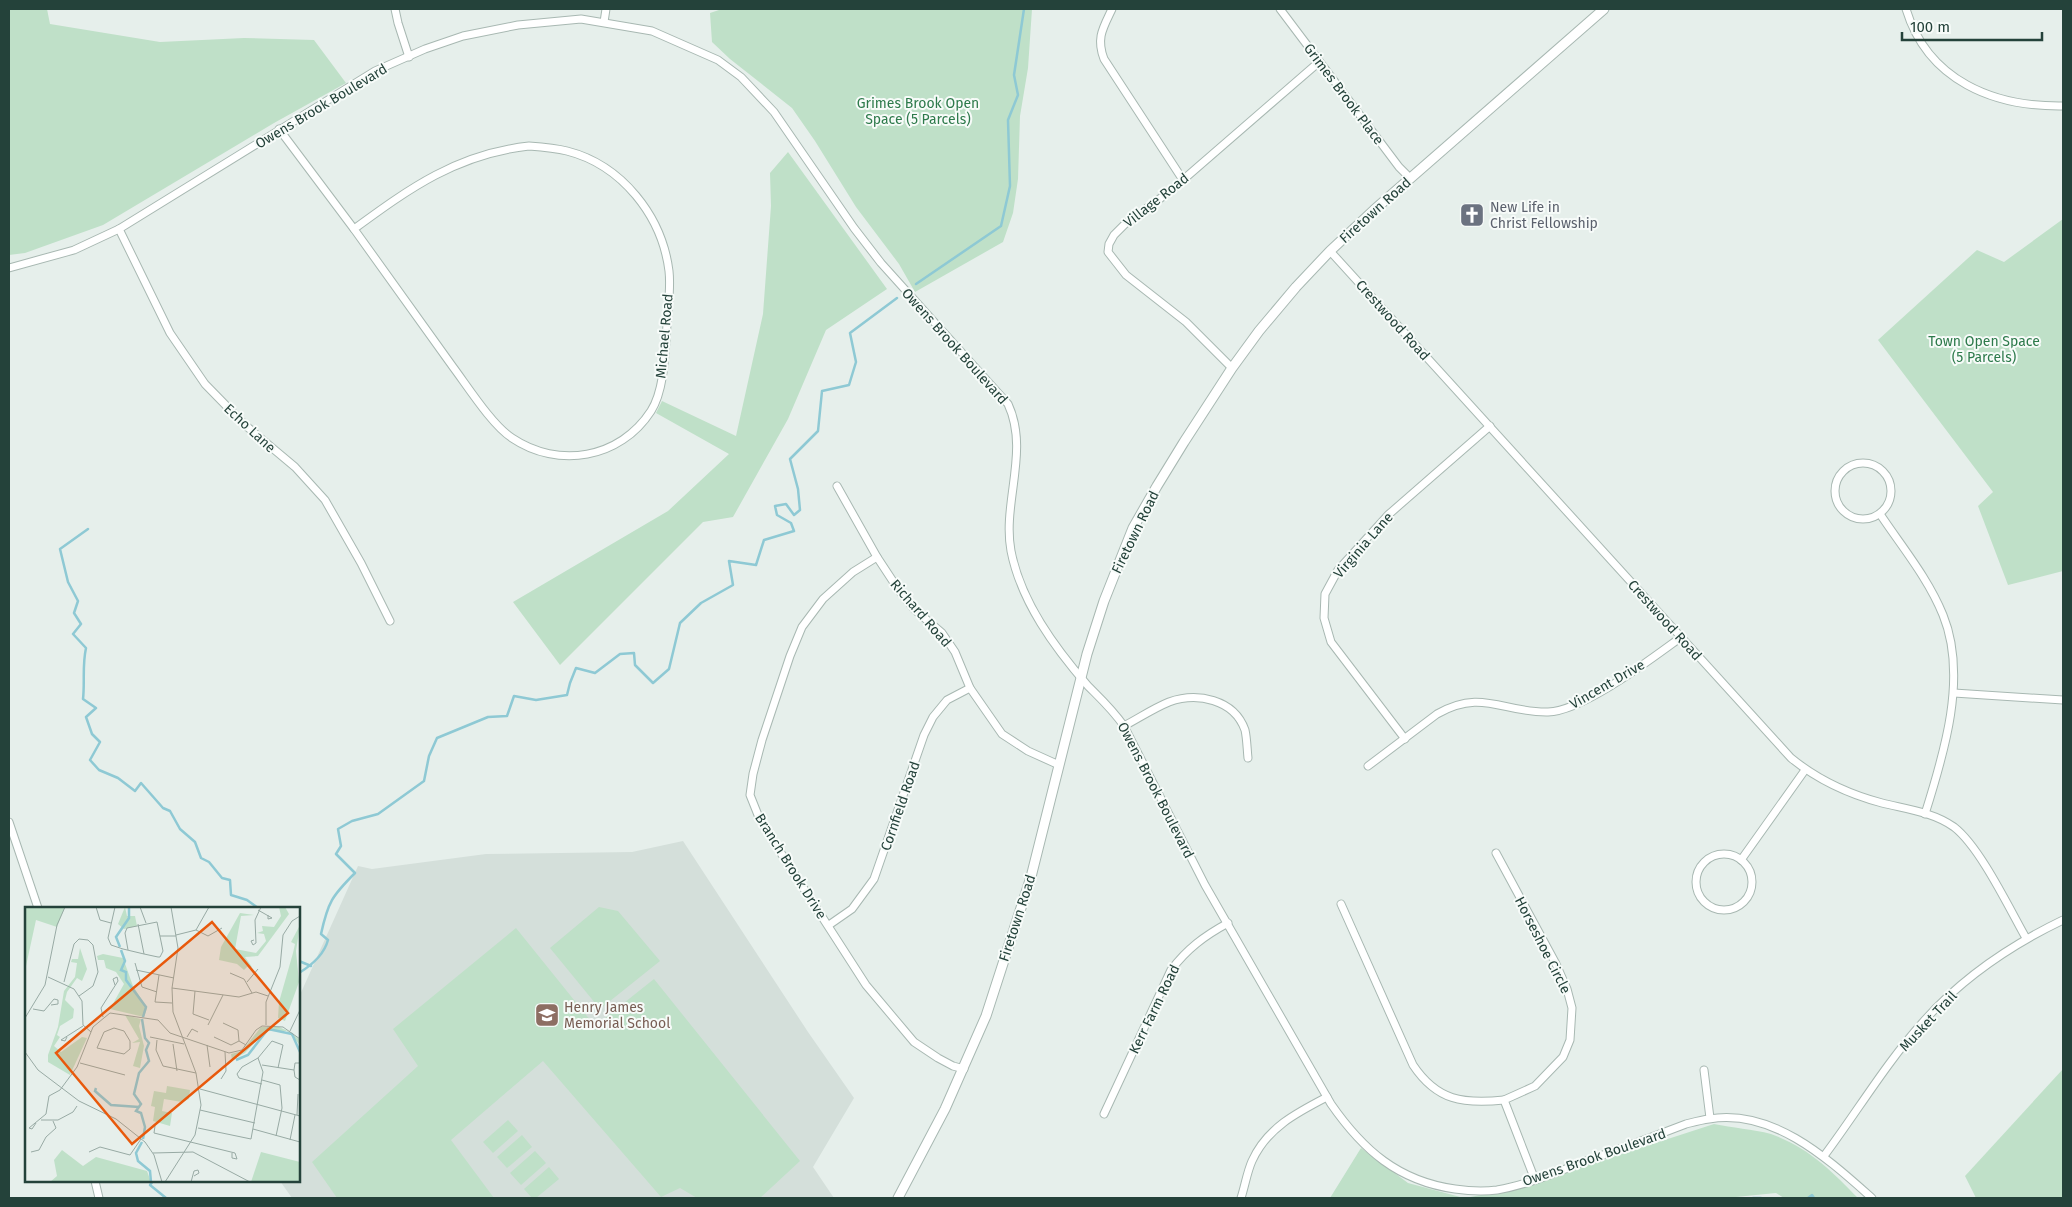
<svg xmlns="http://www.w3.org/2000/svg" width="2072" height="1207" viewBox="0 0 2072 1207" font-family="'Fira Sans',sans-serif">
  <rect width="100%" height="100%" fill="#e6efeb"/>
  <path fill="#d4dfda" d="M683,841L808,1032L854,1098L813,1167L834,1198H292L280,1181H299V997L358,866L372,869L486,854L632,852Z"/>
  <g fill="#bfe0c8">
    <path d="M9,9H47L50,24L160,42L244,38L314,40L346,83L274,123L103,225L25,253L9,255Z"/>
    <path d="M722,9H1032L1028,68L1020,116L1018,179L1013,213L1003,242L915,292L899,264L856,207L815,141L792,108L730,59L712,42L710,13Z"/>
    <path d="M788,152L887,289L826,330L788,419L733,517L703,522L560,665L513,602L668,511L729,454L656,413L662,401L736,436L763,314L771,206L770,173Z"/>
    <path d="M2063,219V571L2008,585L1978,506L1993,492L1878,340L1977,250L2004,262Z"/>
    <path d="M599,907L618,911L660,961L600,1009L550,948Z"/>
    <path d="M516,928L595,1026L654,979L800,1161L760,1198H697L680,1188L661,1197L543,1061L451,1140L494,1198H337L312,1162L418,1066L393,1029Z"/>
    <path d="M2063,1069V1198H1976L1965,1176Z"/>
    <path d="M508,1120L518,1131L493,1153L483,1142Z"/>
    <path d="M1714,1124C1732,1128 1753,1129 1771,1134C1808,1147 1832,1171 1858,1198H1784L1776,1193L1726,1198H1465L1533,1185L1560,1174Z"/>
    <path d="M522,1135L532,1147L507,1168L497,1157Z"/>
    <path d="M1361,1148L1408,1183L1464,1198H1330Z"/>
    <path d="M535,1151L546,1163L521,1185L510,1173Z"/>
    <path d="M549,1167L559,1179L536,1198H532L524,1189Z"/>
  </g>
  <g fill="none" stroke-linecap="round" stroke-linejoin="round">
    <g stroke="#8ec9d4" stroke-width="2.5">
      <path d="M916,284L1001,226L1010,186L1008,120L1018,95L1014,75L1024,9"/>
      <path d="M88,529L60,549L68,582L78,601L74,613L81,624L73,634L86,648C82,666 85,682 83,699L96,708L86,717L92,734L100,742L90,760L99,770L118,778L135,791L141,783L163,808L170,811L180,829L195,842L201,858L209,862L222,878L230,880L231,895L247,900L258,908"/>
      <path d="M299,961L311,966"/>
      <path d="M299,973C312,965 324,955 328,940L321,934C328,902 332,896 355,873L336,854L341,846L338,829L352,821L378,814L424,781L429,756L437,738L488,717L507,716L514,696L536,700L567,695L570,683L576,668L595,673L620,654L634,653L635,665L653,683L669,669L680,623L701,603L733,585L729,561L756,565L764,540L794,531L791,523L777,515L775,506L786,504L794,515L800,510L798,489L790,459L818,431L822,391L849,385L856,362L850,333L897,298"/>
      <path d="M153,1181L150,1185L166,1198"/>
      <path d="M1753,1198H1761"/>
      <path d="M1808,1198L1812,1195L1814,1198"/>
    </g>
    <defs>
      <g id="minor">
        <path d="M395,9L398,23L409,57"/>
        <path d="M1112,9C1103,28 1096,38 1104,59L1183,180"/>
        <path d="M1280,9L1399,167L1410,178"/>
        <path d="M1906,9C1928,81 1994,107 2063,106"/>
        <path d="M604,22L606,9"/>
        <path d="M279,129L354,229"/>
        <path d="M529,146C542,147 555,148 567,151C622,165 662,216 669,271C671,288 668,307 667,325C665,350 665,389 651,411C620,459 558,469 512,438C492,425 468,387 453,367C420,321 387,275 354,229C410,188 457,154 529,146Z"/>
        <path d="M119,229L170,333L205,384L245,425L295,467L325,500L361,563L390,621"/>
        <path d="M1330,251L1791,758C1818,780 1848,794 1882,803C1906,809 1933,812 1954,827C1980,847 2009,908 2026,938"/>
        <path d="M9,268L74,250L119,229L375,71L425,49L463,36L518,25L581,19L652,31L718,60L741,77L774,112L854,228L881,263L1008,404C1030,451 1002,503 1011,551C1021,602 1055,648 1088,686C1102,700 1112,709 1124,726L1205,885L1331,1104C1363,1150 1398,1181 1455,1189C1468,1191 1483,1192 1497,1190C1526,1185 1555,1173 1583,1162C1618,1150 1652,1137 1686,1124C1694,1122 1701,1120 1709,1119C1773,1108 1828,1159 1872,1198"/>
        <path d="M1232,368L1186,322L1126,275L1108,252L1109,244L1114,235L1125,224L1169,192L1319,62"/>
        <circle cx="1863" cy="491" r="28"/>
        <path d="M837,486L877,557L900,592L914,609L942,633L955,652L970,688L1002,734L1028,751L1059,765"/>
        <path d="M1880,514C1902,547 1928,578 1943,615C1968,676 1944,754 1925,814"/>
        <path d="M877,557L853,572L823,599L802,627L790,656L762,740L753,774L750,795L758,815L779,850L866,985L914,1042L938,1058L953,1066L964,1069"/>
        <path d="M1954,693L2063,700"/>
        <path d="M1124,726C1139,718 1154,708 1169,702C1197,692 1234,699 1245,730C1247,739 1247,749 1248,758"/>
        <path d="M1405,739L1331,642L1324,618L1325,594L1338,570L1388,515L1490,426"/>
        <path d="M1368,766L1437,714C1482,688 1503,713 1548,712C1583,711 1651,659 1680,638"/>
        <path d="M9,822L38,908"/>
        <path d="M1496,853L1556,964L1567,989L1572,1008L1570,1040L1563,1057L1535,1086L1504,1100L1535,1180"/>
        <circle cx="1724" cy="882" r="28"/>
        <path d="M1741,860L1805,770"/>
        <path d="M1341,904L1413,1065C1437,1101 1463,1104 1504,1100"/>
        <path d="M829,925L852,909L874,879L924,735L933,717L947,700L970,688"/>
        <path d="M1704,1070L1710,1118"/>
        <path d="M1104,1114L1171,970C1187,949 1204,936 1228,923"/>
        <path d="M1824,1156C1857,1112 1886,1063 1923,1022C1962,978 2011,945 2063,920"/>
        <path d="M95,1181L99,1198"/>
        <path d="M1241,1198C1245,1186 1247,1172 1252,1161C1267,1128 1296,1113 1327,1097"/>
      </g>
      <path id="tertiary" d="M898,1198L945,1109L986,1016L1031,877L1087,654L1104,601L1133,528L1157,486L1184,442L1232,368L1259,331L1296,287L1330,251L1374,210L1604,9"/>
    </defs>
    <use href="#minor" stroke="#a8b8b2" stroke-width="9"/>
    <use href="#tertiary" stroke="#a8b8b2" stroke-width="11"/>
    <use href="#minor" stroke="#fff" stroke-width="7"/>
    <use href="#tertiary" stroke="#fff" stroke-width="9"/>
  </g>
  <defs>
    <symbol id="church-square" viewBox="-11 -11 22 22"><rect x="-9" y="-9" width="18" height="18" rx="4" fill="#6b7280" stroke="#f7fbf9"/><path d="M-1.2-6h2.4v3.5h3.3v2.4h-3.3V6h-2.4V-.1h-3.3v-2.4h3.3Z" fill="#fff"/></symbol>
    <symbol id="school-square" viewBox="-11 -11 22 22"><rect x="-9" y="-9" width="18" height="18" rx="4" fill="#8d6e63" stroke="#f7fbf9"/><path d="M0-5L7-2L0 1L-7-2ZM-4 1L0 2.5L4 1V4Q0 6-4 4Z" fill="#fff"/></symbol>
  </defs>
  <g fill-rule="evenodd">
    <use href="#church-square" x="1458" y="201" width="28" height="28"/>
    <use href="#school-square" x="533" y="1001" width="28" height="28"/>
  </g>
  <g text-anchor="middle" stroke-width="4" stroke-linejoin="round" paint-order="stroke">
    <g font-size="14" fill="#24423a" stroke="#f7fbf9">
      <text transform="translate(1344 94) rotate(53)" y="5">Grimes Brook Place</text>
      <text transform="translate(321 106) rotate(-31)" y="5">Owens Brook Boulevard</text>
      <text transform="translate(1156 200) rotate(-38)" y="5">Village Road</text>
      <text transform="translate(1375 210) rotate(-42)" y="5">Firetown Road</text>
      <text transform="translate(1393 320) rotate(48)" y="5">Crestwood Road</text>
      <text transform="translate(664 336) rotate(-85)" y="5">Michael Road</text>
      <text transform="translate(955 346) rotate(48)" y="5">Owens Brook Boulevard</text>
      <text transform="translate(250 428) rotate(43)" y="5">Echo Lane</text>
      <text transform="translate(1135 532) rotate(-64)" y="5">Firetown Road</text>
      <text transform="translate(1363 545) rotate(-49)" y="5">Virginia Lane</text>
      <text transform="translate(921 613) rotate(49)" y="5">Richard Road</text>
      <text transform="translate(1665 620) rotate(48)" y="5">Crestwood Road</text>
      <text transform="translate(1607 684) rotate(-30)" y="5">Vincent Drive</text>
      <text transform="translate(1156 790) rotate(63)" y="5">Owens Brook Boulevard</text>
      <text transform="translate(900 806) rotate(-71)" y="5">Cornfield Road</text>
      <text transform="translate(791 866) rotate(58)" y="5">Branch Brook Drive</text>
      <text transform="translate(1017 918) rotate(-72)" y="5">Firetown Road</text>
      <text transform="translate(1543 945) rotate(63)" y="5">Horseshoe Circle</text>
      <text transform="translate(1154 1009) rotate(-64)" y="5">Kerr Farm Road</text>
      <text transform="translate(1928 1021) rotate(-47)" y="5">Musket Trail</text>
      <text transform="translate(1594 1157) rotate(-19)" y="5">Owens Brook Boulevard</text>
    </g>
    <g font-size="14" fill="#2d7a4b" stroke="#f7fbf9">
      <text x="918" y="108">Grimes Brook Open<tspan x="918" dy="16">Space (5 Parcels)</tspan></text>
      <text x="1984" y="346">Town Open Space<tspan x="1984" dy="16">(5 Parcels)</tspan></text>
    </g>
    <g font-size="14" fill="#5b616d" stroke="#f7fbf9" text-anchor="start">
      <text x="1490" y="212">New Life in<tspan x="1490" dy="16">Christ Fellowship</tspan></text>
    </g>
    <g font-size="14" fill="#785e54" stroke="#f7fbf9" text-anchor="start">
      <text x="564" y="1012">Henry James<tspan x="564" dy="16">Memorial School</tspan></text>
    </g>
  </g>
  <g transform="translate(25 907)">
    <rect width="275" height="275" fill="#e6efeb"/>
    <path d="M0,0H40L32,20L11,13L1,59ZM100,0L102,9H110L112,19L99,22L93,17ZM254,0H260L264,7L233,49L220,50L227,60L223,59L219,63L212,57L194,53L196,40L215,6L229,8L216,9L210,42L231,46L241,34L239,27L232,26L238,24L237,19L249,20L256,9ZM275,18L271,44L274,75L260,114L253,111L254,95L268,46L270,37L266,35ZM55,41L62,62L57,74L52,71L42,85L40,93L49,102L48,111L35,119L32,128L35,130L29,139L36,145L57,130L62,131L45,168L23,155V148L33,120L39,84L50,70L52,56L46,55L47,52H53ZM78,47L98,51L108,79L122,101L119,110L85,102L99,77L91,65L81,61L79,53H73L72,49ZM100,108L116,112L114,119L119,139L115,161L108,159L115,135L107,136L114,132ZM236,120H254L265,125L275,133V138L262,124H240L220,146L207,153L206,147L217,144ZM142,179L165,183L164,192L157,195L139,192L137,204L147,206L145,219L128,214L130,200L126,199L129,184L141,186ZM37,243L58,259L71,250L122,264L126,275H25L32,269L29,253ZM236,245L275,255V275H226Z" fill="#bfe0c8"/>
    <path fill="none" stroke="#8ec9d4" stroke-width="2.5" d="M95,40L91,30L104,11V0M96,43L100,54L96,63L101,65V73L121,100L118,110M117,112L120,131L124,136L121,143L124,154L114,166L109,187L116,197L111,204L116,206L120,220L118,232M211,153L223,148L243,122L267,127L275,145M71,181L70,184L86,198L114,200M117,235L111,246L113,254L125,264L126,275"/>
    <path fill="none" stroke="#98aaa4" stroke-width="1" d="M71,0L75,13L86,16M90,0L83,31L86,38L98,42L119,47L133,50H135L138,44L132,15L102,21L100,26L103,43M115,0L121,16M233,3L247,11L243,12V8M113,17L119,47M171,23L183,29L197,21M151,28L171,23L184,0M135,29H151M229,33L226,34L228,38L231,36L230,13L236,0M110,56L117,80L132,85M111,63L149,71M205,66L219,72L227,86M134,68L130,95L147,96M23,70L49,82L57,94L58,118L66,125M39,75L49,37L54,32L63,33L68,38L73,65L68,79L54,89M222,75L233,62M147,81L214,90L231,85L243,89M170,84L168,107L184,113M8,102L19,104L29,92L33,93V97L26,98M78,110L76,101L93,74L92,70L88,72L90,78M0,111L20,78L32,18L40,0M198,116L213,123L214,134L221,138M183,118L198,88M241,118V95L255,60L258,28L267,14L275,9M89,121L99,124L105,134V142L99,147L72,141L79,125ZM265,124L275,103M42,130L40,134L36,133L58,119M125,130L159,137M162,130L167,122L173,125M189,130L206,138L214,134M132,133L131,143L138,159L171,166M148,137L152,164M182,138L185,160M0,145L13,163L54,194L91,212L120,235L129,248L137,275M55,156L100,168M275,156H270L269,163L270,170L275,173M237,158L269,163M196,172L201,164L200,145M237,173L255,178L257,201L251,229M237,177L214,171L212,167L217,160L233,151L247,134L258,138L253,161M175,182L275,209M175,203L230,216M272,208L273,187M16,213H33L48,205L52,199M11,216L7,222L4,221L21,207L24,189L35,183L52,160L68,120L85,106L133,113L145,126L204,146L217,143L231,123L237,119L258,120L275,132M130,219L129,226L210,246L212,252L207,251V246M173,221L226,232L238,165L233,151M228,222L275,235M265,233L270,208M6,245L14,243L21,230L31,221L28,214M64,245L75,240L105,248L116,232M128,246L168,245L225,275M140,275L170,228L176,198L171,166L148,105L147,81L153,41L146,0M166,275L169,264L173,263L174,266L169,269"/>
    <path fill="#e8590c" fill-opacity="0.15" stroke="#e8590c" stroke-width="2.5" d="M187,15L263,106L107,237L31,146Z"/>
    <rect width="275" height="275" fill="none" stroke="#24423a" stroke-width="2.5"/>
  </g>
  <rect width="2072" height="1207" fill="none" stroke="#24423a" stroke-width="20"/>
  <path d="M1902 32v8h140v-8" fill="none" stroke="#24423a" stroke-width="2.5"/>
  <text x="1910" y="32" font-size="15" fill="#24423a" stroke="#f7fbf9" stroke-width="4" paint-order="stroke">100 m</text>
</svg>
